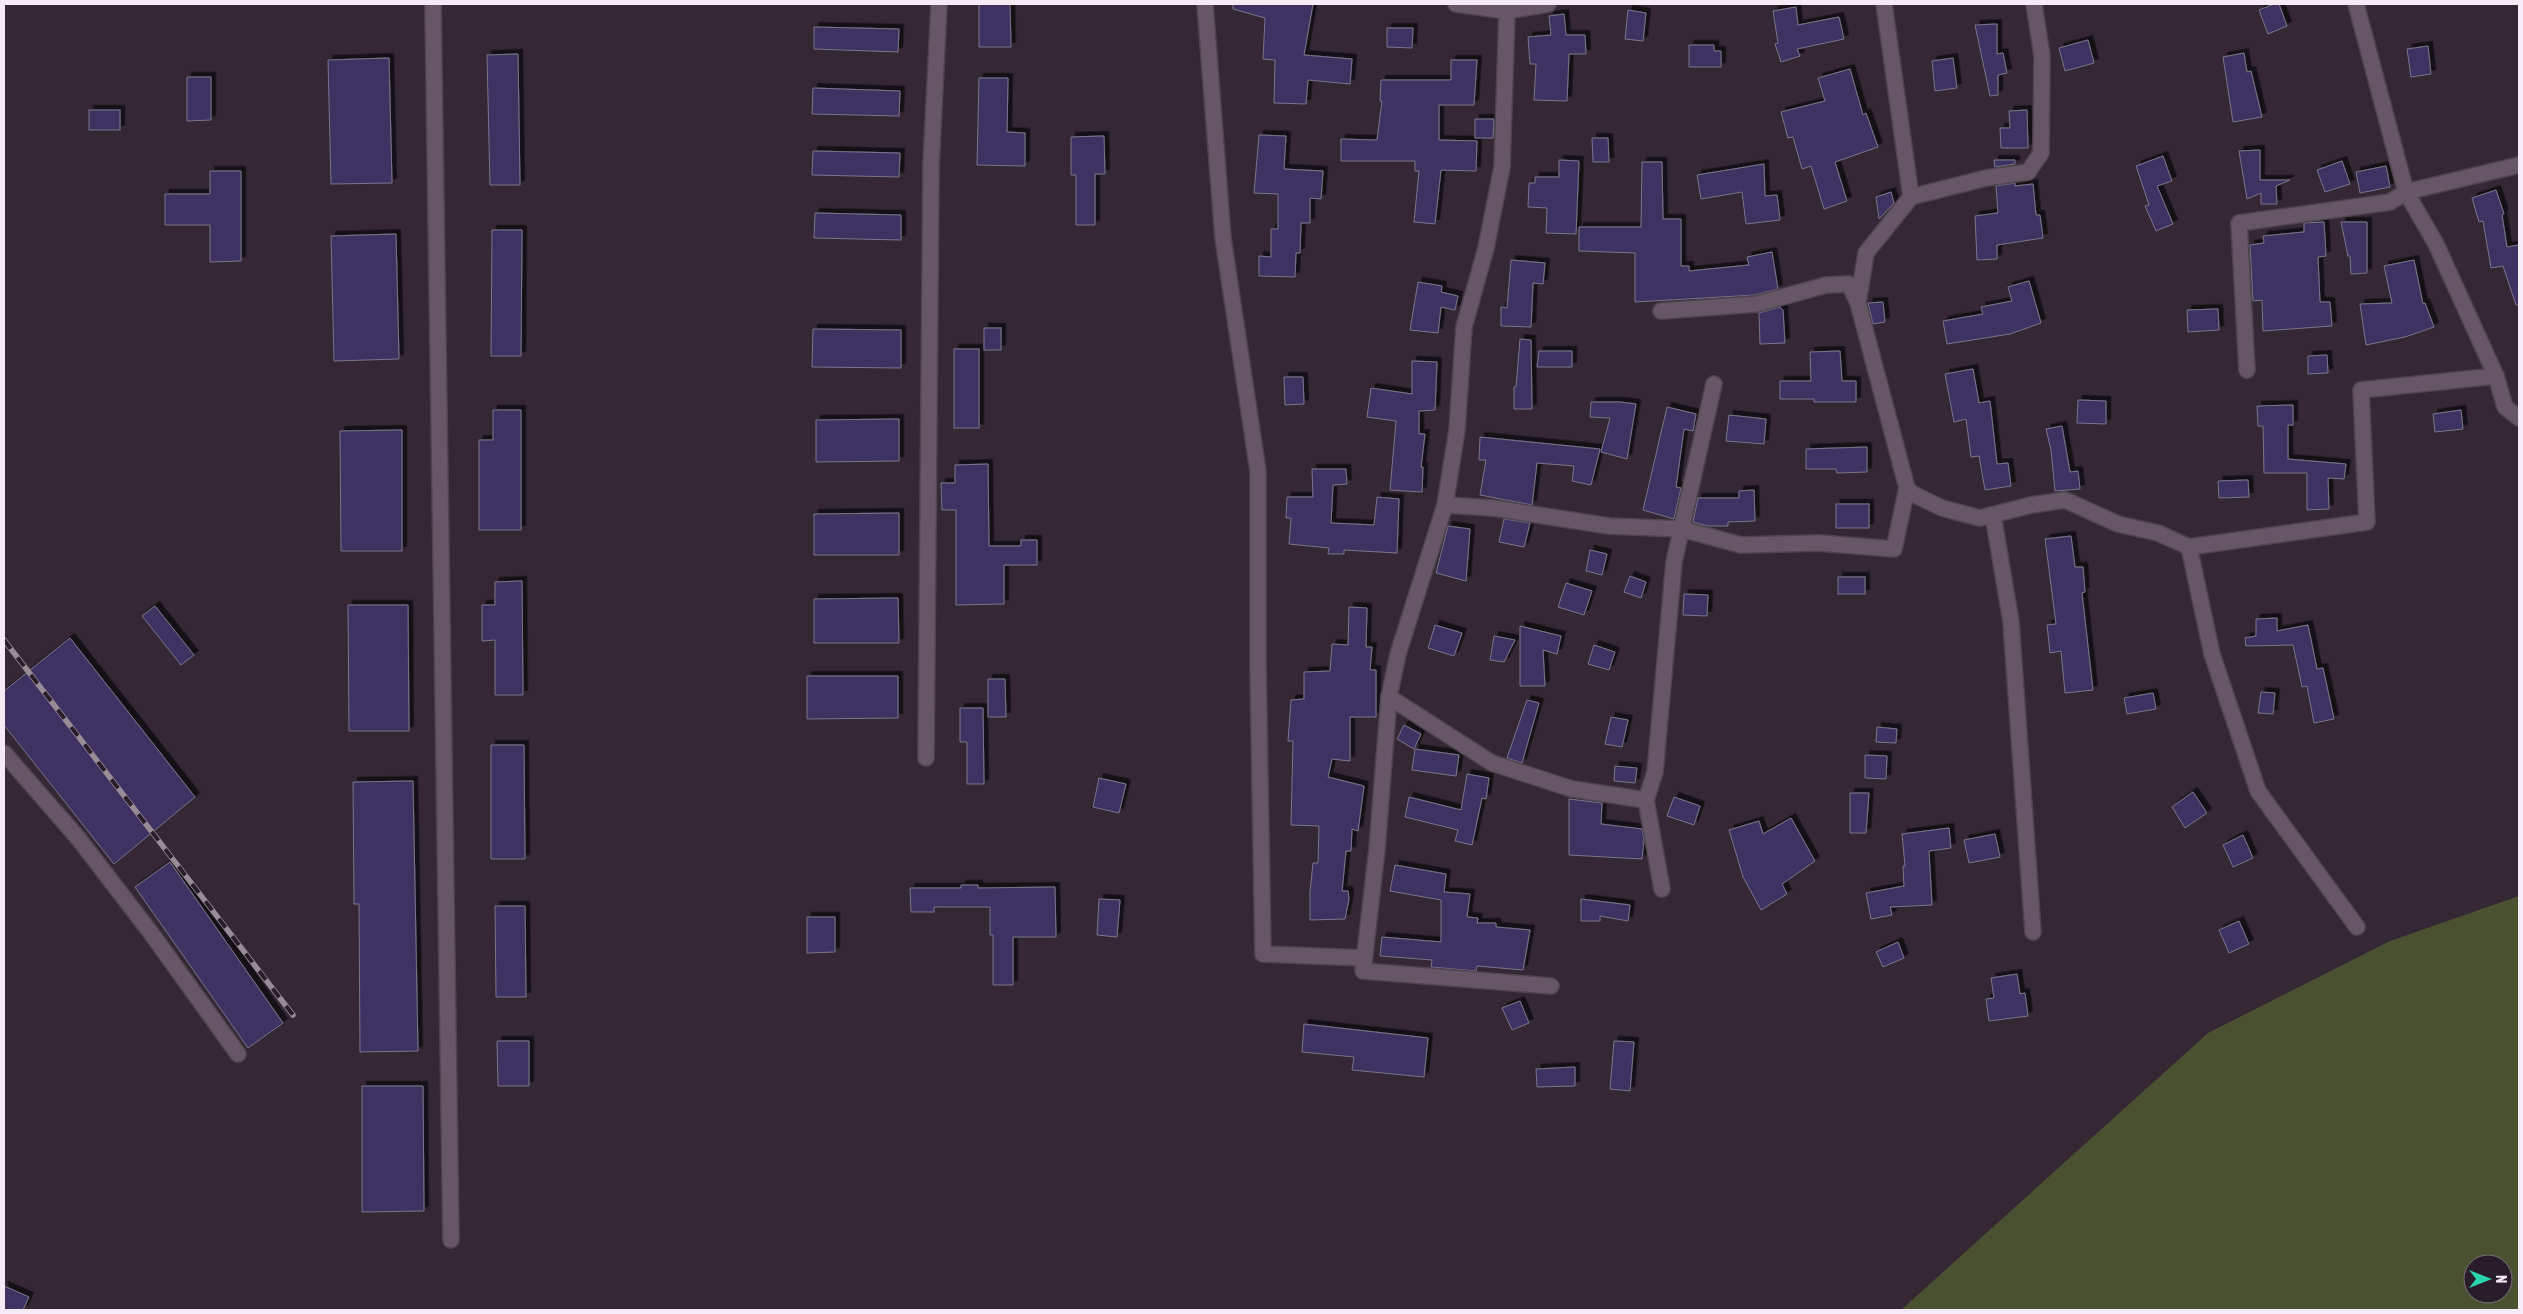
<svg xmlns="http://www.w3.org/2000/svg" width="2523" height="1314" viewBox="0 0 2523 1314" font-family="'Asap Condensed',sans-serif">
  <defs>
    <filter id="shadow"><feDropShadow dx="4.5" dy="-4.5" stdDeviation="0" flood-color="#0009"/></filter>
  </defs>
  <rect width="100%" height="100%" fill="#352734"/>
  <path fill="#495130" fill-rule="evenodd" d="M2519,896V1310H1901L2208,1033L2390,941ZM2473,1264H2503V1294H2473Z"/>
  <g fill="#3d3362" stroke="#787689" filter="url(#shadow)">
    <path d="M979,4H1010L1011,47H979Z"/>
    <path d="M1233,4H1313L1304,55L1352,59L1350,84L1308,80L1306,104L1274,103L1275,60L1263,59L1265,18L1233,9Z"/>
    <path d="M2274,4H2279L2287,26L2268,34L2259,10Z"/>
    <path d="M1796,7L1798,25L1839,17L1844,39L1797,49L1800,56L1781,62L1775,44L1778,43L1773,11Z"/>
    <path d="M1628,10L1646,13L1643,41L1625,39Z"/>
    <path d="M1564,14L1566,35H1585L1586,54H1569L1567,101L1534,100L1536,64H1530L1528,37L1551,35L1549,16Z"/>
    <path d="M1997,24V54L2003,53L2007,73L1998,75V95L1990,96L1975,25Z"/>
    <path d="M814,27L899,29L898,52L814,49Z"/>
    <path d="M1387,28H1413L1412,48L1387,47Z"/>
    <path d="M2088,40L2094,63L2065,71L2059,48Z"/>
    <path d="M1689,45H1714V51H1721V67H1689Z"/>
    <path d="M2428,46L2431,74L2411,77L2407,49Z"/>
    <path d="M2244,53L2247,72L2251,71L2262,117L2233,122L2223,57Z"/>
    <path d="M518,54L520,185H490L487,55Z"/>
    <path d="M389,58L392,183L331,184L328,60Z"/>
    <path d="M1953,58L1957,88L1935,91L1932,61Z"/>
    <path d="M1451,60H1477L1474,105H1439V140L1477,141L1476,171L1441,170L1435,224L1414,222L1419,171H1415V161H1341V139L1377,140L1382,101H1380L1381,80H1451Z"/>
    <path d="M1850,69L1863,115L1866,113L1878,147L1835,162L1847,201L1824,209L1811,166L1802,169L1793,137L1788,138L1781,112L1825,101L1818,78Z"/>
    <path d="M187,77H211V120L187,121Z"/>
    <path d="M979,78H1008L1007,132L1025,133V166L977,165Z"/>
    <path d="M813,88L900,91L899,116L812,114Z"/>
    <rect x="89" y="110" width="31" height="20"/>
    <path d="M2027,110L2028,148H2001L2000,128H2010L2009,111Z"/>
    <path d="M1475,119H1494L1493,138H1475Z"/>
    <path d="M1259,135L1286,136L1284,169L1323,171L1321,199L1310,198V223H1301L1300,253H1296L1295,277L1259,276V256L1271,257V229H1278V194L1254,193Z"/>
    <path d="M1104,136L1105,174H1095V225H1076V175H1071V137Z"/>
    <path d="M1592,138H1608L1609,162H1593Z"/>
    <path d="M2260,150V180H2290L2276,186L2277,204H2261V193L2247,199L2239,151Z"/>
    <path d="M813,151L900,153L899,177L812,175Z"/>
    <path d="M2163,156L2172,181L2157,186L2173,224L2156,231L2145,206L2149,205L2136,166Z"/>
    <path d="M1559,160L1579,161L1576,234L1546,233L1547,208L1528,207L1529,183H1535V177H1559Z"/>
    <path d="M1994,160H2015V164L1995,167Z"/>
    <path d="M2342,161L2350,184L2325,192L2317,170Z"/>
    <path d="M1642,162H1662L1663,219H1681V266H1689V271L1749,265L1747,257L1772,252L1778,289L1755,295L1635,302V253L1579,251V227H1641Z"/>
    <path d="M1764,164L1765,196L1777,195L1780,220L1746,224L1742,192L1701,199L1697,175Z"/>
    <path d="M2386,166L2390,187L2360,193L2356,172Z"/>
    <path d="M210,171H241V261L210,262V225H165V194H210Z"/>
    <path d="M2015,183V186L2033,184L2036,215H2040L2043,238L1997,245V259L1977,260L1975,216L1998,213L1996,186Z"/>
    <path d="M2496,190L2504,214L2502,215L2507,247L2519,245V305H2516L2503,266L2491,268L2483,221L2479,222L2472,198Z"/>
    <path d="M1891,192L1894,203L1879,219L1876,197Z"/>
    <path d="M815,213L901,215V240L814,238Z"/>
    <path d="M2324,222L2326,256L2318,257L2320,302H2330L2332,326L2263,331L2262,300L2253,301L2250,245L2264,243L2263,236L2304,232V223Z"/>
    <path d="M2341,222H2367V273L2351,274L2350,256H2348Z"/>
    <path d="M492,230H522L521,356H491Z"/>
    <path d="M396,234L399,359L334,361L331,236Z"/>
    <path d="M1511,260L1545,263L1543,284L1533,283L1531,327L1501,326V307L1507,308Z"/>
    <path d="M2414,260L2423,304L2425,303L2434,327L2405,337L2366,345L2360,304L2392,303L2384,266Z"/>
    <path d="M2029,281L2041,323L2010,334L1947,344L1943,321L1983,314L1981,307L2012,301L2008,287Z"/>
    <path d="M1418,282L1442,286L1441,292L1458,296L1455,310L1441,307L1438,333L1410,330Z"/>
    <path d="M1883,302L1885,322L1873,324L1868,303Z"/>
    <path d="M1780,307L1783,310L1785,343L1760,344L1759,313Z"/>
    <path d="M2218,309L2219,330L2188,332L2187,310Z"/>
    <rect x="984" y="328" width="17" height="22"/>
    <path d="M813,329L901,330V368L812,367Z"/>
    <path d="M1520,339L1531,340L1532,409H1514V387H1516Z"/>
    <rect x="954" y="349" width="25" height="79"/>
    <path d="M1539,351H1572V367H1537Z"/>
    <path d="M1840,351L1842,381H1856V402H1814V399H1780V381H1811L1810,352Z"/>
    <path d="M2327,355L2328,373L2308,374V356Z"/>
    <path d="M1412,361L1437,362L1435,410L1419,411V434H1425L1421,467H1423L1422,492L1390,490L1396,421L1367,417L1371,388L1412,394Z"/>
    <path d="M1973,369L1979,403L1990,401L1997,464L2008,463L2011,486L1985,490L1979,456L1971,457L1966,419L1954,422L1945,374Z"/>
    <path d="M1284,377H1303L1304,404L1285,405Z"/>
    <path d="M2078,400L2106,401V424L2077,423Z"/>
    <path d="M1591,402H1620L1636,404L1627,459L1601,452L1610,418L1590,417Z"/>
    <path d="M2293,405V425H2288V459L2346,464L2344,479L2328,478L2329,509L2307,510V473H2264L2263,426H2258L2257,406Z"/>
    <path d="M1667,407L1696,414L1693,431L1684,429L1676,487L1681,488L1674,519L1643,510Z"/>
    <path d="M493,410H521V530H479V440H493Z"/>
    <path d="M2461,410L2463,429L2435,432L2433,414Z"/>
    <path d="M1729,415L1766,419L1764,444L1726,441Z"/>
    <path d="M899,419V461L816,462V420Z"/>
    <path d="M2062,426L2070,472L2078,471L2080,489L2055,491L2051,450L2046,429Z"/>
    <path d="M402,430V551H341L340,431Z"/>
    <path d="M1480,437L1600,449L1591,485L1572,481L1574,466L1537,463L1532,505L1480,495L1486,460H1479Z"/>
    <path d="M1867,447V472L1837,473L1836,469H1806V449Z"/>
    <path d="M988,464L989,546H1021V540H1037V565H1004V604L956,605V510H942L941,483H955V465Z"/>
    <path d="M1312,469H1346L1347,484L1333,485L1331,523L1374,525L1377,497L1399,499L1397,553L1344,550V554H1328L1329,548L1289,544L1291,518H1286L1287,497H1313Z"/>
    <path d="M2248,480L2249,497L2219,498L2218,481Z"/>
    <path d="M1754,490L1755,521L1728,522V526H1708L1693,522L1698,498H1739V491Z"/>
    <rect x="1836" y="504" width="33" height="24"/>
    <path d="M899,513V555H814V514Z"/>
    <path d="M1504,519L1530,523L1524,547L1499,542Z"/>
    <path d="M1448,526L1470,529L1466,581L1436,573Z"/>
    <path d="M2071,536L2075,567H2083L2085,592L2082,593L2093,690L2065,693L2061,651L2050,653L2047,625L2056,624L2045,539Z"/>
    <path d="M1590,550L1607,554L1602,575L1586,571Z"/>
    <path d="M1630,576L1646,582L1641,598L1624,592Z"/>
    <rect x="1838" y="577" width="27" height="17"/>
    <path d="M522,581L523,695H495V640L482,641V605H495V582Z"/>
    <path d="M1566,583L1592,591L1584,615L1558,607Z"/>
    <path d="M1684,594L1708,595L1707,616L1683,615Z"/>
    <path d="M898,598L899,643H814V599Z"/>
    <path d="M348,605H408L409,731H349Z"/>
    <path d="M155,606L194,655L181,665L142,616Z"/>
    <path d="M1349,607L1367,608L1366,647H1372L1370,670H1376V717H1350V761L1332,759L1328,777L1364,786L1358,831L1352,829L1351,851H1346L1342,891H1348L1349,899L1345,919L1310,920V892L1313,863H1318L1319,826L1291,825L1293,741H1288L1291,700L1304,699V672L1330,671L1332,644L1348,645Z"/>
    <path d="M2277,618V631L2308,625L2317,669L2323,668L2334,719L2314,723L2307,686L2302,687L2293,645L2246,646L2245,638L2256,636V619Z"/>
    <path d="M1435,625L1462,633L1454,656L1428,648Z"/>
    <path d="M1520,626L1561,636L1557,654L1543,650L1545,686H1520Z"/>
    <path d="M1494,636L1515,640L1504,662L1490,660Z"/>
    <path d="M70,638L195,797L114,864L4,725V691Z"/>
    <path d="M1594,645L1615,652L1609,670L1588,664Z"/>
    <path d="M807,676H898V718L807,719Z"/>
    <path d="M988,679H1005L1006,717H988Z"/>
    <path d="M2261,692L2275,693L2273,714L2258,713Z"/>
    <path d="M2153,693L2156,709L2127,714L2124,698Z"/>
    <path d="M1527,700L1539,703L1522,763L1507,758Z"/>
    <path d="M960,708H983L984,784H967V742H960Z"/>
    <path d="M1611,717L1628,720L1622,747L1605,744Z"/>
    <path d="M1404,725L1421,734L1414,749L1397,739Z"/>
    <path d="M1877,727L1897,729L1896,743L1876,742Z"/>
    <path d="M491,745H524L525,859H491Z"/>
    <path d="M1415,749L1459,755L1456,776L1412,770Z"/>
    <path d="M1865,755L1887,756L1886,779L1865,778Z"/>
    <path d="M1615,766L1637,768L1635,783L1614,781Z"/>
    <path d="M1467,774L1489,778L1486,799L1482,798L1472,845L1455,841L1458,830L1405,817L1409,797L1461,810Z"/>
    <path d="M1099,778L1126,784L1119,813L1093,807Z"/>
    <path d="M413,781L418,1051L360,1052L359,904H354L353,782Z"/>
    <path d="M2193,792L2207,813L2185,828L2172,807Z"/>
    <path d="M1850,793H1869L1866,833H1850Z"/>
    <path d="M1674,797L1700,806L1694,825L1667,816Z"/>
    <path d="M1569,799L1602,803L1601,824L1642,829L1644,840L1642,859L1569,855Z"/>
    <path d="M1791,818L1815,861L1782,884L1787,894L1761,910L1743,877L1729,830L1759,821L1763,834Z"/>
    <path d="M1949,828L1951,848L1929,851L1932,905L1890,907L1892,915L1871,919L1866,893L1904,886L1903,866H1905L1902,834Z"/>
    <path d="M1995,834L2000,857L1969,863L1964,840Z"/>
    <path d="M2243,835L2253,858L2233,867L2223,845Z"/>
    <path d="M170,862L283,1023L248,1048L135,887Z"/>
    <path d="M1395,865L1446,874L1444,892L1470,894L1467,917L1478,918L1477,923H1496V927L1530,930L1523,970L1477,966L1476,971L1431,967L1432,960L1380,956L1382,937L1441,942V900L1390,891Z"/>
    <path d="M961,885H978V888L1055,887L1056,937H1013V985H993V935H990V907H934V912H911L910,888H961Z"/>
    <path d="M1099,899L1120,900L1117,937L1097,935Z"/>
    <path d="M1581,899L1630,905L1628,921L1600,916V921H1581Z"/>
    <path d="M495,906H525L526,997H496Z"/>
    <path d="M807,917H835V952L807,953Z"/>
    <path d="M2239,921L2249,944L2229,953L2219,930Z"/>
    <path d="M1898,942L1904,958L1883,967L1876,952Z"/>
    <path d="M2017,974L2020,994L2025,993L2028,1016L1989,1021L1986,999L1994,998L1991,978Z"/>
    <path d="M1520,1001L1529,1023L1512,1030L1502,1008Z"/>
    <path d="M1304,1024L1428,1038L1424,1077L1352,1070L1354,1057L1302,1052Z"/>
    <path d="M497,1041H529V1086H498Z"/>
    <path d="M1614,1041L1634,1042L1630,1091L1610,1089Z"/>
    <path d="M1575,1067V1086L1537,1087L1536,1069Z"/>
    <path d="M362,1086H423L424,1211L362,1212Z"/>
    <path d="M4,1286L29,1297L23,1310H4Z"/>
  </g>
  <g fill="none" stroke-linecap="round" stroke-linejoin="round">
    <defs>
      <g id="street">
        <path d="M433,4L451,1240"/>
        <path d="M1205,4L1223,238L1258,471V666L1263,954L1364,958"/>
        <path d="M1456,4L1507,11L1502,167L1486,248L1464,327L1457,430L1445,505L1398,654L1389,697L1377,849L1363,971L1551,986"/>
        <path d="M2356,4L2406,192L2436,244L2496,376L2505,407L2519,418"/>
        <path d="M1507,11L1548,4"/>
        <path d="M1911,197L1986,178L2028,172L2041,153L2042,56L2034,4"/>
        <path d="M1661,311L1757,304L1826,285L1849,284L1858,303"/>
        <path d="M2247,370L2239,223L2390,202L2406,192L2519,165"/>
        <path d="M1907,488L1913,494L1942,508L1980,518L2031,505L2065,500L2118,524L2158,533L2189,547"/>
        <path d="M1445,505L1493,508L1609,526L1682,529L1741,545L1819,543L1894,549L1907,488L1858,303L1866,253L1911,197L1884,4"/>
        <path d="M1993,515L2011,622L2033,932"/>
        <path d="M1389,697L1492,763L1572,789L1646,800"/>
        <path d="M4,753L78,838L151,933L238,1054"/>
        <path d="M926,758L931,166L939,4"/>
        <path d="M1662,889L1646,800L1655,772L1674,562L1714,384"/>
        <path d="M2357,927L2258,791L2212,654L2189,547L2367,522L2361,390L2496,376"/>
      </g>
    </defs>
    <use href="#street" stroke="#50454f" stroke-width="18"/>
    <use href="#street" stroke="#675766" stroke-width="15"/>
    <defs>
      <path id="rail" d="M4,640L293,1015"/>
    </defs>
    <use href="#rail" stroke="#988c97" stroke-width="5.5"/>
    <use href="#rail" stroke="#2a1d2a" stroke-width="4" stroke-dasharray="11" stroke-linecap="butt"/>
  </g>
  <rect width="2523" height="1314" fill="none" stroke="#f4ebf4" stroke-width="10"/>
  <g transform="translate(2488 1279) rotate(90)"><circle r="24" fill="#2a1d2a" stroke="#7b6f7b"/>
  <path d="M0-4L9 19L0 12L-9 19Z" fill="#29d5ad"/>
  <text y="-8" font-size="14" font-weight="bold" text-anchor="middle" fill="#f4ebf4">N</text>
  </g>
</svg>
